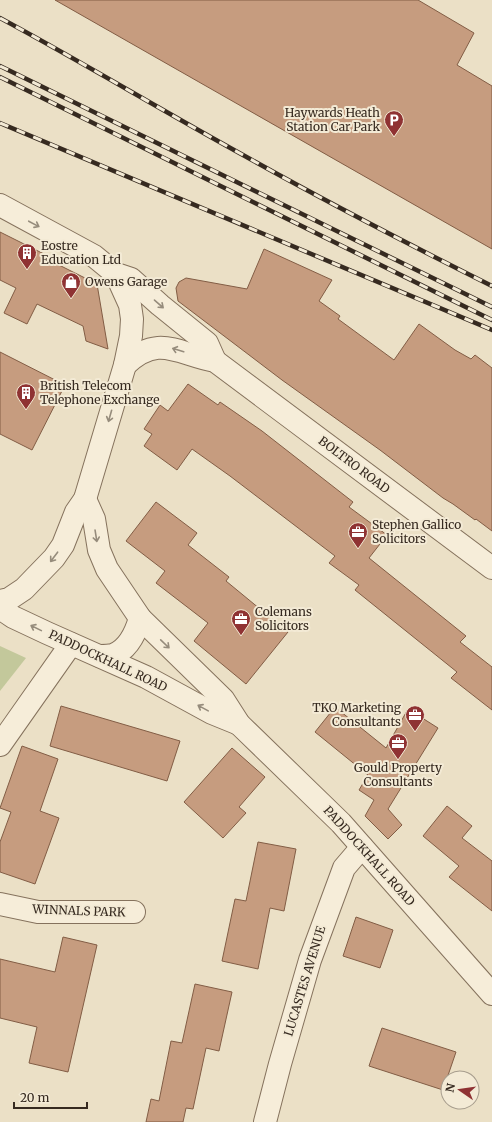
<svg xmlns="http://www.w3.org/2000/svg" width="492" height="1122" viewBox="0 0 492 1122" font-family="Merriweather,serif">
  <rect width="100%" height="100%" fill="#ebe0c6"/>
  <path fill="#c3c89b" d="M0,646L26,658L0,691Z"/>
  <g fill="#c69c7f" stroke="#825d45">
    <path d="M55,0H418L474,33L457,65L492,86V249Z"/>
    <path d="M0,232L58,261L57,264L97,284L108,349L86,341L83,326L37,304L27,324L4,313L16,288L0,280Z"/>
    <path d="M264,249L332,280L319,301L340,316L338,319L394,360L419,324L455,350L471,359L475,355L492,368V531L476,519L475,520L453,504L443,498L380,450L282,380L178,301L176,288L179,282L186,278L247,289Z"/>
    <path d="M0,352L65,385L32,450L0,434Z"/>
    <path d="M188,384L218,405L220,402L262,431L353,502L349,507L387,535L369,558L466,636L460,642L492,667V710L451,678L457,672L355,590L359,585L329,563L335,556L230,476L192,449L177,470L144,446L152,434L144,429L160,405L168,411Z"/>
    <path d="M156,502L197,533L188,545L229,577L226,581L288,632L246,684L194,641L208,623L156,583L165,571L126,541Z"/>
    <path d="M61,706L180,741L167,781L50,746Z"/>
    <path d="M335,707L386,748L408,709L438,728L388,809L402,825L388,839L365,816L374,800L359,790L368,775L315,732Z"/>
    <path d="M22,746L58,759L40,811L59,818L35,884L0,872V842L11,812L0,808Z"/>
    <path d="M232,748L265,777L239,807L246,813L223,838L184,802Z"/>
    <path d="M447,806L472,826L462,838L492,861V911L449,877L459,866L423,836Z"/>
    <path d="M258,842L296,849L284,911L270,908L258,969L222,961L235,899L246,901Z"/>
    <path d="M356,917L393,930L380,968L343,956Z"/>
    <path d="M63,937L97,945L68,1072L29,1063L37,1027L0,1018V959L55,972Z"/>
    <path d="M195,984L232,992L219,1051L206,1048L193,1109L186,1108L183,1122H146L151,1099L159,1101L171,1041L182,1043Z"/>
    <path d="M382,1028L456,1052L443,1090L369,1066Z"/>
  </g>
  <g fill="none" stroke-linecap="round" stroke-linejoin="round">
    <defs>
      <g id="minor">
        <path d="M0,205L94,256L116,274L131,279L160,305L207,343L215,361"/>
        <path d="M125,365C159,333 177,354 215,361L492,568"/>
        <path d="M85,499L94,519L99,550L107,569L140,618L223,699L239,724L341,823L492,994"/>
        <path d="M0,601L9,599L24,589L54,558L63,545L76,512L85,499L125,365L131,336L132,319L130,305L116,274"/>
        <path d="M0,608L13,617L47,633L146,677L212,713L239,724"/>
        <path d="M100,656C104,656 109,656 113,655C129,649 136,632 140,618"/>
        <path d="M0,745L71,644"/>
        <path d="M0,904L38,912H134"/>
        <path d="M265,1122L280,1064L310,960L344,868L362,847"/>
      </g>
    </defs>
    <use href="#minor" stroke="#85725d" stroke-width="24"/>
    <use href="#minor" stroke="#f6edd9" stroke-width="22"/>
    <defs>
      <g id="rail">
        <path d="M0,18C82,62 161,110 243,155C325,201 408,244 492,286"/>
        <path d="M0,66L492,307"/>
        <path d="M0,77L492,320"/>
        <path d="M0,123L492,330"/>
      </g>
    </defs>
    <use href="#rail" stroke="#362a20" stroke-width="4.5"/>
    <use href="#rail" stroke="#f3ead5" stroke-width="3" stroke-dasharray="9" stroke-linecap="butt"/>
  </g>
  <defs><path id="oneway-shaft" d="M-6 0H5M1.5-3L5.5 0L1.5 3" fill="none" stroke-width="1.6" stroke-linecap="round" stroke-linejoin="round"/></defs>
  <g stroke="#968c7c">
    <use href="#oneway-shaft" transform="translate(34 224) rotate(28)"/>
    <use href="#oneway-shaft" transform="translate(159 304) rotate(41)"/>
    <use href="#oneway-shaft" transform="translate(178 350) rotate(-163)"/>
    <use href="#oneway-shaft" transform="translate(110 416) rotate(106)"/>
    <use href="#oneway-shaft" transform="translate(96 536) rotate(81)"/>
    <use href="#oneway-shaft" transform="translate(54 557) rotate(127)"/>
    <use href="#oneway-shaft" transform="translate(36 628) rotate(-154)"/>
    <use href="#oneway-shaft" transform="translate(165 644) rotate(44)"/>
    <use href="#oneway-shaft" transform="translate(203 708) rotate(-151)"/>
  </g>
  <defs>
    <symbol id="parking-pin" viewBox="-11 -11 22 30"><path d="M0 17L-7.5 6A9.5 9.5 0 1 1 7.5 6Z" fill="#8f3233" stroke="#f3ead5"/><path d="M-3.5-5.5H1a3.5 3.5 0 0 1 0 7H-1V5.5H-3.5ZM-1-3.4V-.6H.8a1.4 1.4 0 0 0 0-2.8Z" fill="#fff"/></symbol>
    <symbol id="building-pin" viewBox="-11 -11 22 30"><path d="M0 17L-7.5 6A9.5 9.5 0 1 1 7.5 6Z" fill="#8f3233" stroke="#f3ead5"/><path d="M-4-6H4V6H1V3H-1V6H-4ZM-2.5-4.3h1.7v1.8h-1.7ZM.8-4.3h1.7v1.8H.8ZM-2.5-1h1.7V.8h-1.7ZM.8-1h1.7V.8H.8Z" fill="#fff"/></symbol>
    <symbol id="shop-pin" viewBox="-11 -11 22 30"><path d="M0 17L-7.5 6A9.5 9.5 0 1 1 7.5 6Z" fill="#8f3233" stroke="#f3ead5"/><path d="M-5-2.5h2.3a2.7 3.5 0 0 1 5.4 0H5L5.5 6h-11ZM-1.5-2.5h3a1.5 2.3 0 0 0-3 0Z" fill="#fff"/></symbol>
    <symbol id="office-pin" viewBox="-11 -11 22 30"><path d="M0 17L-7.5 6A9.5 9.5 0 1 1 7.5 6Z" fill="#8f3233" stroke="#f3ead5"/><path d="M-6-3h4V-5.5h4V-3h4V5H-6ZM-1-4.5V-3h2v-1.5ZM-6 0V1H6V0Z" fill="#fff"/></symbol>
  </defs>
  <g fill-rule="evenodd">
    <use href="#parking-pin" x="383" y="109" width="22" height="30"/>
    <use href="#building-pin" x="16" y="242" width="22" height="30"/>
    <use href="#shop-pin" x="60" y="271" width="22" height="30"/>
    <use href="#building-pin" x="15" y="382" width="22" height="30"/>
    <use href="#office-pin" x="347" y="521" width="22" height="30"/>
    <use href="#office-pin" x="230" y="608" width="22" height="30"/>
    <use href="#office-pin" x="404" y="704" width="22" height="30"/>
    <use href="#office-pin" x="387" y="732" width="22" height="30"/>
  </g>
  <g text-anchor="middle" stroke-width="4" stroke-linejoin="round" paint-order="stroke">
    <g font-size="12" fill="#362a20" stroke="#f3ead5" text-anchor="start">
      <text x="380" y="117" text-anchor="end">Haywards Heath<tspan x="380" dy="14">Station Car Park</tspan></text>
      <text x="41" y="250">Eostre<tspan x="41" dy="14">Education Ltd</tspan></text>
      <text x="85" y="286">Owens Garage</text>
      <text x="40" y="390">British Telecom<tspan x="40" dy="14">Telephone Exchange</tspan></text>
      <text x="372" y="529">Stephen Gallico<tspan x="372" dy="14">Solicitors</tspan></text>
      <text x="255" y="616">Colemans<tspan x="255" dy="14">Solicitors</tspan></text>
      <text x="401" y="712" text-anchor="end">TKO Marketing<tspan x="401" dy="14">Consultants</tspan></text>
      <text x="398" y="772" text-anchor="middle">Gould Property<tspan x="398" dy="14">Consultants</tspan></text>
    </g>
    <g font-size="12" fill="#362a20" stroke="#f3ead5">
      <text transform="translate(354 465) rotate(37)" y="4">BOLTRO ROAD</text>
      <text transform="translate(108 661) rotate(25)" y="4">PADDOCKHALL ROAD</text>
      <text transform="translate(369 856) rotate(48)" y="4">PADDOCKHALL ROAD</text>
      <text transform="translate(79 911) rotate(2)" y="4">WINNALS PARK</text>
      <text transform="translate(305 981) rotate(-73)" y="4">LUCASTES AVENUE</text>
    </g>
  </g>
  <g transform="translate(460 1090) rotate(283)"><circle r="19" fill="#f3ead5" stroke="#a79d8d"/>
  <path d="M0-3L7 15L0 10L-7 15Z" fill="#8f3233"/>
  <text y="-6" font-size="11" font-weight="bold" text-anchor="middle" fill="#362a20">N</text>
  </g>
  <path d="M14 1102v6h73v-6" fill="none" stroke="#362a20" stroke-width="2"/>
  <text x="20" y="1102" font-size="12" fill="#362a20" stroke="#f3ead5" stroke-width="3" paint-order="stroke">20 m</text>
</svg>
